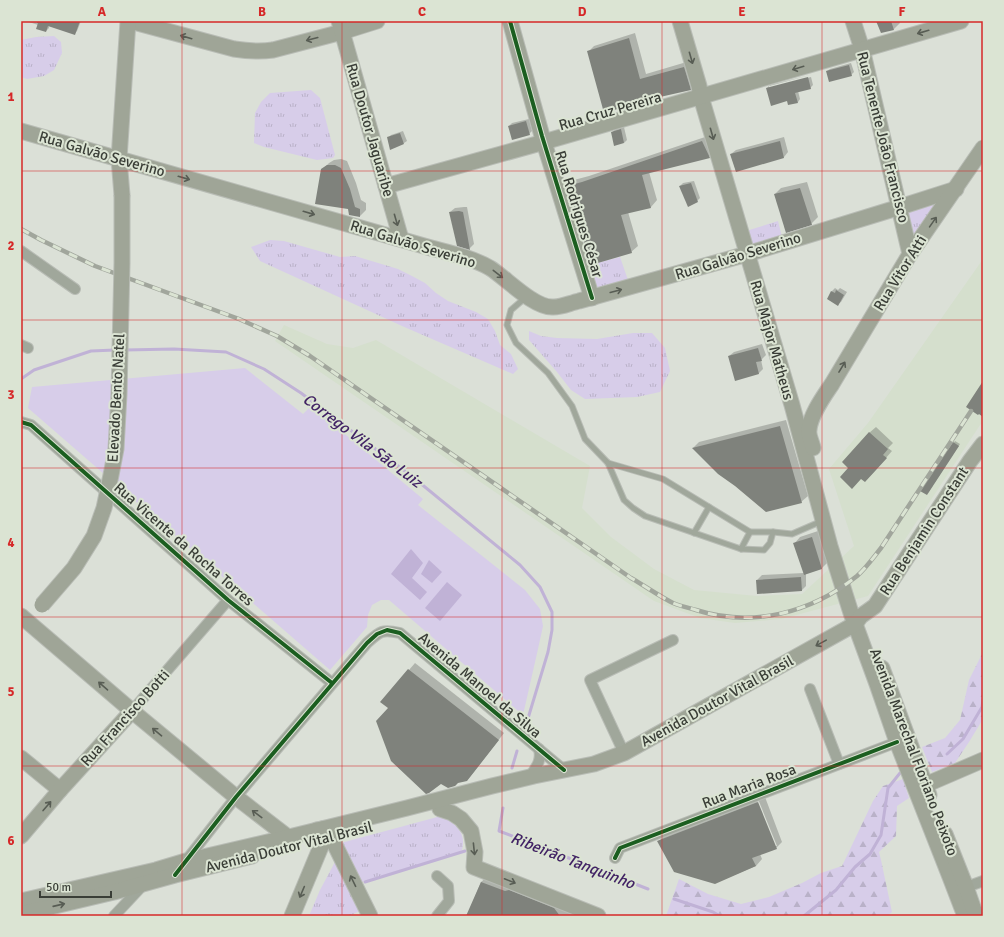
<svg xmlns="http://www.w3.org/2000/svg" width="1004" height="937" viewBox="0 0 1004 937" font-family="Signika,sans-serif">
  <defs>
    <pattern id="grass-tufts" width="24" height="20" patternUnits="userSpaceOnUse"><rect width="24" height="20" fill="#d7cde9"/><path d="M3 7l-1-3M5 7V3M7 7l1-3M15 17l-1-3M17 17v-4M19 17l1-3" fill="none" stroke="#b9b1c8"/></pattern>
    <pattern id="forest-firs" width="22" height="20" patternUnits="userSpaceOnUse"><rect width="22" height="20" fill="#d7cde9"/><path d="M5 1l3.5 6h-7zM16 11l3.5 6h-7z" fill="#b9b1c8"/></pattern>
  </defs>
  <rect width="100%" height="100%" fill="#dbe0d7"/>
  <path fill="#d5dfcd" d="M983,259V422L980,425L868,596L781,619L735,623L700,618L654,601L275,341L284,325L327,344L353,348L376,340L590,466L582,508L611,537L654,569L694,590L757,596L802,594L854,546L829,469L868,423Z"/>
  <g fill="url(#grass-tufts)">
    <path d="M54,36L61,42L62,53L54,70L44,76L27,79L21,77V40L36,37Z"/>
    <path d="M311,90L320,98L335,155L333,158L317,160L264,147L254,143L255,113L261,102L270,93Z"/>
    <path d="M945,196L913,242L905,212Z"/>
    <path d="M778,221L782,237L751,247L746,231Z"/>
    <path d="M270,240L284,241L340,257L355,256L398,269L412,276L425,283L436,293L448,301L476,312L488,319L495,331L500,345L511,354L518,369L513,374L402,326L260,261L251,247Z"/>
    <path d="M620,257L628,280L597,288L590,265Z"/>
    <path d="M529,331L541,336L557,338L597,339L633,333H652L665,348L670,371L660,392L637,397L585,399L571,390L557,372L529,340Z"/>
    <path d="M441,816C455,823 467,833 462,850L460,852L364,881L357,885L341,843Z"/>
    <path d="M335,862L351,886L364,909L349,916H309L320,890Z"/>
  </g>
  <g fill="url(#forest-firs)">
    <path d="M983,650V719L969,742L955,763L932,772L922,747L945,738L960,720L969,680L980,658Z"/>
    <path d="M903,779L909,798L897,806L896,836L879,852L881,860L892,912L887,916H666L679,879L708,894L741,904L769,897L802,883L821,873L842,866L873,801L883,786Z"/>
  </g>
  <path fill="#d7cde9" d="M245,368L303,414L311,406L423,499L418,505L525,590L540,609L543,626L538,649L523,715L389,600H381L372,605L368,615L367,627L330,670L28,408L32,387Z"/>
  <g fill="#c0b2d6">
    <path d="M411,549L423,563L412,578L427,592L420,600L391,574Z"/>
    <path d="M429,560L442,572L432,583L421,574Z"/>
    <path d="M447,582L462,595L440,621L425,608Z"/>
  </g>
  <g fill="#0003">
    <path d="M26,21H81L77,31L75,33L49,26V28L46,31L38,25Z"/>
    <path d="M877,21H899L900,23L894,29Z"/>
    <path d="M635,33L646,74L690,61L696,83L690,89L651,98L588,52L594,46Z"/>
    <path d="M851,63L854,72L851,75L827,71L830,69Z"/>
    <path d="M810,75L769,86L770,85Z"/>
    <path d="M811,77L813,85L810,88L798,91L800,99L798,102L788,100L767,88L769,86V88Z"/>
    <path d="M529,119L532,131L529,134L509,126L512,123Z"/>
    <path d="M624,127L627,140L624,143L613,132L615,129Z"/>
    <path d="M403,131L407,141L404,143L388,138L391,135Z"/>
    <path d="M708,136L715,151L709,157L649,172L657,200L651,207L628,212L638,246L631,252L582,227L568,186L574,180L589,176Z"/>
    <path d="M784,137L788,152L784,157L736,171L731,154L736,150Z"/>
    <path d="M341,159L347,161L356,183L361,200L366,203V210L360,216L348,208L322,170L329,163L334,160Z"/>
    <path d="M694,181L700,198L697,201L680,186L683,183Z"/>
    <path d="M807,182L818,217L811,224L775,194L781,188Z"/>
    <path d="M464,207H467L474,244L470,248L458,245L450,212L455,208Z"/>
    <path d="M835,288L838,290L840,288L847,292L841,302L838,304L828,299L832,291Z"/>
    <path d="M762,344L766,355L761,360L763,369L758,374L729,356L734,352Z"/>
    <path d="M786,420L808,496L801,502L693,448L699,442Z"/>
    <path d="M876,427L893,443L888,448L892,451L871,475L869,433Z"/>
    <path d="M955,441L960,444L928,493L922,491Z"/>
    <path d="M818,531L828,562L822,568L806,573V586L802,590L757,580L762,575L804,573L794,544L800,537Z"/>
    <path d="M415,663L504,733L473,773L467,780L390,708L409,670Z"/>
    <path d="M765,797L782,842L776,848L760,854L762,859L756,866L715,883L659,841L665,835L756,800L775,846H777L758,799Z"/>
    <path d="M488,876L589,916H467L481,882Z"/>
  </g>
  <g fill="none" stroke-linecap="round" stroke-linejoin="round">
    <g stroke="#c0b2d6" stroke-width="3">
      <path d="M125,350L174,349L226,352L264,369L301,393L414,478L520,565L540,587L552,612V630L548,652L526,725"/>
      <path d="M21,379L34,370L91,351L115,350"/>
      <path d="M947,754L963,739L982,707L983,700"/>
      <path d="M512,768L517,751"/>
      <path d="M503,808L499,831L538,846L648,889"/>
      <path d="M365,882L465,851"/>
      <path d="M674,899L713,912L720,916"/>
      <path d="M804,916L836,890L855,867L870,854L881,835L888,788L900,773"/>
    </g>
  </g>
  <g fill="#7f827c">
    <path d="M37,21H80L75,35L48,26L46,32L36,29L38,23H37Z"/>
    <path d="M876,21H891L894,30L881,33Z"/>
    <path d="M629,38L640,79L684,67L691,90L651,99L604,113L587,51Z"/>
    <path d="M849,65L852,76L829,82L826,71Z"/>
    <path d="M808,77L811,89L795,93L798,103L788,105L787,101L771,106L766,88Z"/>
    <path d="M526,121L530,135L512,140L508,126Z"/>
    <path d="M621,129L624,143L614,146L611,132Z"/>
    <path d="M400,133L404,144L390,150L387,137Z"/>
    <path d="M702,141L710,158L642,175L651,208L621,215L632,253L591,265L580,228H581L567,186L582,182Z"/>
    <path d="M780,141L784,158L736,172L730,154Z"/>
    <path d="M327,165H335L341,168L350,189L355,207L360,209V217L349,215L348,209L315,204L321,169Z"/>
    <path d="M691,183L698,202L688,207L679,186Z"/>
    <path d="M800,188L812,225L786,233L774,194Z"/>
    <path d="M459,211L463,212L470,250L457,246L449,212Z"/>
    <path d="M836,290L844,295L838,306L827,299L831,291L835,293Z"/>
    <path d="M758,348L762,361L756,362L759,374L735,381L728,356Z"/>
    <path d="M983,381V417L979,414L978,415L966,407Z"/>
    <path d="M780,426L802,503L766,512L735,486L718,474L692,448Z"/>
    <path d="M869,432L888,449L883,455L887,458L865,482L861,479L852,489L840,477L848,468L842,462Z"/>
    <path d="M953,442L959,446L927,495L920,491Z"/>
    <path d="M812,537L822,569L804,575L793,543Z"/>
    <path d="M801,577L802,591L757,594L756,580Z"/>
    <path d="M408,669L499,740L467,781L458,783L455,786L448,788L441,784L429,793L426,794L391,761L376,721L388,708L380,702Z"/>
    <path d="M758,802L777,849L752,858L756,866L715,884L674,872L657,841Z"/>
    <path d="M481,882L505,891L509,890L554,908L560,916H466Z"/>
  </g>
  <g fill="none" stroke-linecap="round" stroke-linejoin="round">
    <defs>
      <g id="lane">
        <path d="M525,298L511,310L507,325L516,343L548,373L572,406L585,439L608,463L663,479L750,532H773L792,534L822,521"/>
        <path d="M608,463L624,500L633,508L645,516L741,549L764,550L770,543L773,532"/>
        <path d="M694,533L709,507"/>
        <path d="M741,549L750,532"/>
      </g>
      <g id="street">
        <path d="M21,251L75,289"/>
        <path d="M21,345L28,348"/>
        <path d="M21,422L31,425L228,600L332,683"/>
        <path d="M810,689L839,764"/>
        <path d="M132,711L228,600"/>
        <path d="M624,753L590,680L673,640"/>
        <path d="M530,777C536,767 542,761 539,749"/>
        <path d="M615,858L620,848L897,742"/>
        <path d="M185,862L236,797L367,643C380,631 382,629 400,633L564,770"/>
        <path d="M437,876L448,886L449,901L437,916"/>
        <path d="M961,889L983,881"/>
        <path d="M114,916L143,885"/>
      </g>
      <g id="secondary">
        <path d="M130,21L234,49C247,51 259,52 273,50L342,32L377,21"/>
        <path d="M339,21L401,239"/>
        <path d="M510,21L542,136L592,298"/>
        <path d="M680,21L699,86L701,97L792,405L830,546L851,613L877,684L897,742L950,877L965,916"/>
        <path d="M853,21L862,49L910,254"/>
        <path d="M21,131L431,248C450,253 473,258 490,268C506,278 533,307 552,307C560,308 570,303 579,301L747,254L900,207L956,189"/>
        <path d="M386,186L537,144L961,21"/>
        <path d="M122,195L119,159L128,21"/>
        <path d="M813,448C812,443 808,435 809,430C810,415 824,396 832,384L910,254L983,148"/>
        <path d="M21,616L132,711L236,797L293,841"/>
        <path d="M882,668L929,795"/>
        <path d="M21,758L60,790"/>
        <path d="M925,785L983,760"/>
        <path d="M440,809L452,813L461,819L471,831L475,852L474,867L598,916"/>
        <path d="M322,829L331,837L370,916"/>
        <path d="M945,834L966,887L976,916"/>
        <path d="M21,836L60,790L132,711"/>
        <path d="M21,901L156,870L186,861L289,837L407,808L492,786L534,776L594,764L624,753L855,624L861,616L875,606L970,461L983,444"/>
        <path d="M21,914L114,892L175,875L252,856"/>
        <path d="M292,916L322,844L323,839L317,830"/>
      </g>
    </defs>
    <use href="#lane" stroke="#b8bcb5" stroke-width="7"/>
    <use href="#street" stroke="#b8bcb5" stroke-width="12"/>
    <use href="#secondary" stroke="#b8bcb5" stroke-width="17"/>
    <use href="#lane" stroke="#a0a79b" stroke-width="5"/>
    <use href="#street" stroke="#a0a79b" stroke-width="10"/>
    <use href="#secondary" stroke="#9fa597" stroke-width="15"/>
    <defs>
      <path id="rail" d="M21,229L41,240L95,266L239,319L277,336L310,356L631,578C645,586 659,596 673,603C680,606 689,608 696,610C753,628 811,613 857,576C866,568 873,558 881,548L971,411"/>
    </defs>
    <use href="#rail" stroke="#a1a69c" stroke-width="4.5"/>
    <use href="#rail" stroke="#dbe4d3" stroke-width="3" stroke-dasharray="9" stroke-linecap="butt"/>
    <defs>
      <path id="secondary-bridge" d="M42,605L74,568L94,536L104,508L111,475L116,449L119,394L122,263V195"/>
    </defs>
    <use href="#secondary-bridge" stroke="#b8bcb5" stroke-width="17" stroke-linecap="butt"/>
    <use href="#secondary-bridge" stroke="#9fa597" stroke-width="15"/>
    <defs>
      <g id="cycleway">
        <path d="M510,21L542,136L592,298"/>
        <path d="M21,422L31,425L228,600L332,683"/>
        <path d="M615,858L620,848L897,742"/>
        <path d="M175,875L236,797L367,643L377,634L387,630L400,633L564,770"/>
      </g>
    </defs>
    <use href="#cycleway" stroke="#dbe4d3" stroke-width="6"/>
    <use href="#cycleway" stroke="#1b5e20" stroke-width="4"/>
  </g>
  <defs><path id="oneway-shaft" d="M-6 0H5M1.5-3L5.5 0L1.5 3" fill="none" stroke-width="1.6" stroke-linecap="round" stroke-linejoin="round"/></defs>
  <g stroke="#585d54">
    <use href="#oneway-shaft" transform="translate(923 32) rotate(164)"/>
    <use href="#oneway-shaft" transform="translate(186 37) rotate(-164)"/>
    <use href="#oneway-shaft" transform="translate(312 39) rotate(165)"/>
    <use href="#oneway-shaft" transform="translate(691 58) rotate(74)"/>
    <use href="#oneway-shaft" transform="translate(798 68) rotate(163)"/>
    <use href="#oneway-shaft" transform="translate(712 134) rotate(74)"/>
    <use href="#oneway-shaft" transform="translate(184 178) rotate(16)"/>
    <use href="#oneway-shaft" transform="translate(309 213) rotate(16)"/>
    <use href="#oneway-shaft" transform="translate(396 220) rotate(74)"/>
    <use href="#oneway-shaft" transform="translate(933 222) rotate(-55)"/>
    <use href="#oneway-shaft" transform="translate(498 274) rotate(38)"/>
    <use href="#oneway-shaft" transform="translate(616 291) rotate(-15)"/>
    <use href="#oneway-shaft" transform="translate(842 367) rotate(-59)"/>
    <use href="#oneway-shaft" transform="translate(821 643) rotate(151)"/>
    <use href="#oneway-shaft" transform="translate(103 686) rotate(-139)"/>
    <use href="#oneway-shaft" transform="translate(157 732) rotate(-140)"/>
    <use href="#oneway-shaft" transform="translate(47 806) rotate(-49)"/>
    <use href="#oneway-shaft" transform="translate(257 814) rotate(-143)"/>
    <use href="#oneway-shaft" transform="translate(474 849) rotate(84)"/>
    <use href="#oneway-shaft" transform="translate(353 881) rotate(-116)"/>
    <use href="#oneway-shaft" transform="translate(510 881) rotate(22)"/>
    <use href="#oneway-shaft" transform="translate(302 892) rotate(113)"/>
    <use href="#oneway-shaft" transform="translate(59 905) rotate(-13)"/>
  </g>
  <path fill="none" stroke="#d62828" stroke-width="1" stroke-opacity="0.55" d="M182,21V916M342,21V916M502,21V916M662,21V916M822,21V916M21,171H983M21,320H983M21,468H983M21,617H983M21,766H983"/>
  <g text-anchor="middle" stroke-width="4" stroke-linejoin="round" paint-order="stroke">
    <g font-size="15" fill="#3a3e37" stroke="#dbe4d3">
      <text transform="translate(610 111) rotate(-16)" y="5">Rua Cruz Pereira</text>
      <text transform="translate(370 130) rotate(74)" y="5">Rua Doutor Jaguaribe</text>
      <text transform="translate(883 137) rotate(76)" y="5">Rua Tenente João Francisco</text>
      <text transform="translate(102 154) rotate(16)" y="5">Rua Galvão Severino</text>
      <text transform="translate(579 214) rotate(73)" y="5">Rua Rodrigues César</text>
      <text transform="translate(413 244) rotate(17)" y="5">Rua Galvão Severino</text>
      <text transform="translate(738 256) rotate(-17)" y="5">Rua Galvão Severino</text>
      <text transform="translate(900 273) rotate(-58)" y="5">Rua Vitor Atti</text>
      <text transform="translate(772 340) rotate(74)" y="5">Rua Major Matheus</text>
      <text transform="translate(116 398) rotate(-87)" y="5">Elevado Bento Natel</text>
      <text transform="translate(924 531) rotate(-57)" y="5">Rua Benjamin Constant</text>
      <text transform="translate(184 544) rotate(41)" y="5">Rua Vicente da Rocha Torres</text>
      <text transform="translate(480 685) rotate(40)" y="5">Avenida Manoel da Silva</text>
      <text transform="translate(717 701) rotate(-29)" y="5">Avenida Doutor Vital Brasil</text>
      <text transform="translate(125 718) rotate(-48)" y="5">Rua Francisco Botti</text>
      <text transform="translate(914 752) rotate(69)" y="5">Avenida Marechal Floriano Peixoto</text>
      <text transform="translate(749 786) rotate(-21)" y="5">Rua Maria Rosa</text>
      <text transform="translate(289 847) rotate(-14)" y="5">Avenida Doutor Vital Brasil</text>
    </g>
    <g font-size="16" font-style="italic" fill="#422365" stroke="#dbe4d3">
      <text transform="translate(363 440) rotate(37)" y="6">Corrego Vila São Luiz</text>
      <text transform="translate(573 860) rotate(21)" y="6">Ribeirão Tanquinho</text>
    </g>
  </g>
  <rect width="1004" height="937" fill="none" stroke="#dbe4d3" stroke-width="44"/>
  <path d="M40 891v6h71v-6" fill="none" stroke="#3a3e37" stroke-width="2"/>
  <text x="46" y="891" font-size="12" fill="#3a3e37" stroke="#dbe4d3" stroke-width="3" paint-order="stroke">50 m</text>
  <rect x="22" y="22" width="960" height="893" fill="none" stroke="#d62828" stroke-width="1.5"/>
  <g font-size="13" text-anchor="middle" font-weight="bold" fill="#d62828">
    <text x="102" y="16">A</text>
    <text x="262" y="16">B</text>
    <text x="422" y="16">C</text>
    <text x="582" y="16">D</text>
    <text x="742" y="16">E</text>
    <text x="902" y="16">F</text>
    <text x="11" y="101">1</text>
    <text x="11" y="250">2</text>
    <text x="11" y="399">3</text>
    <text x="11" y="547">4</text>
    <text x="11" y="696">5</text>
    <text x="11" y="845">6</text>
  </g>
</svg>
